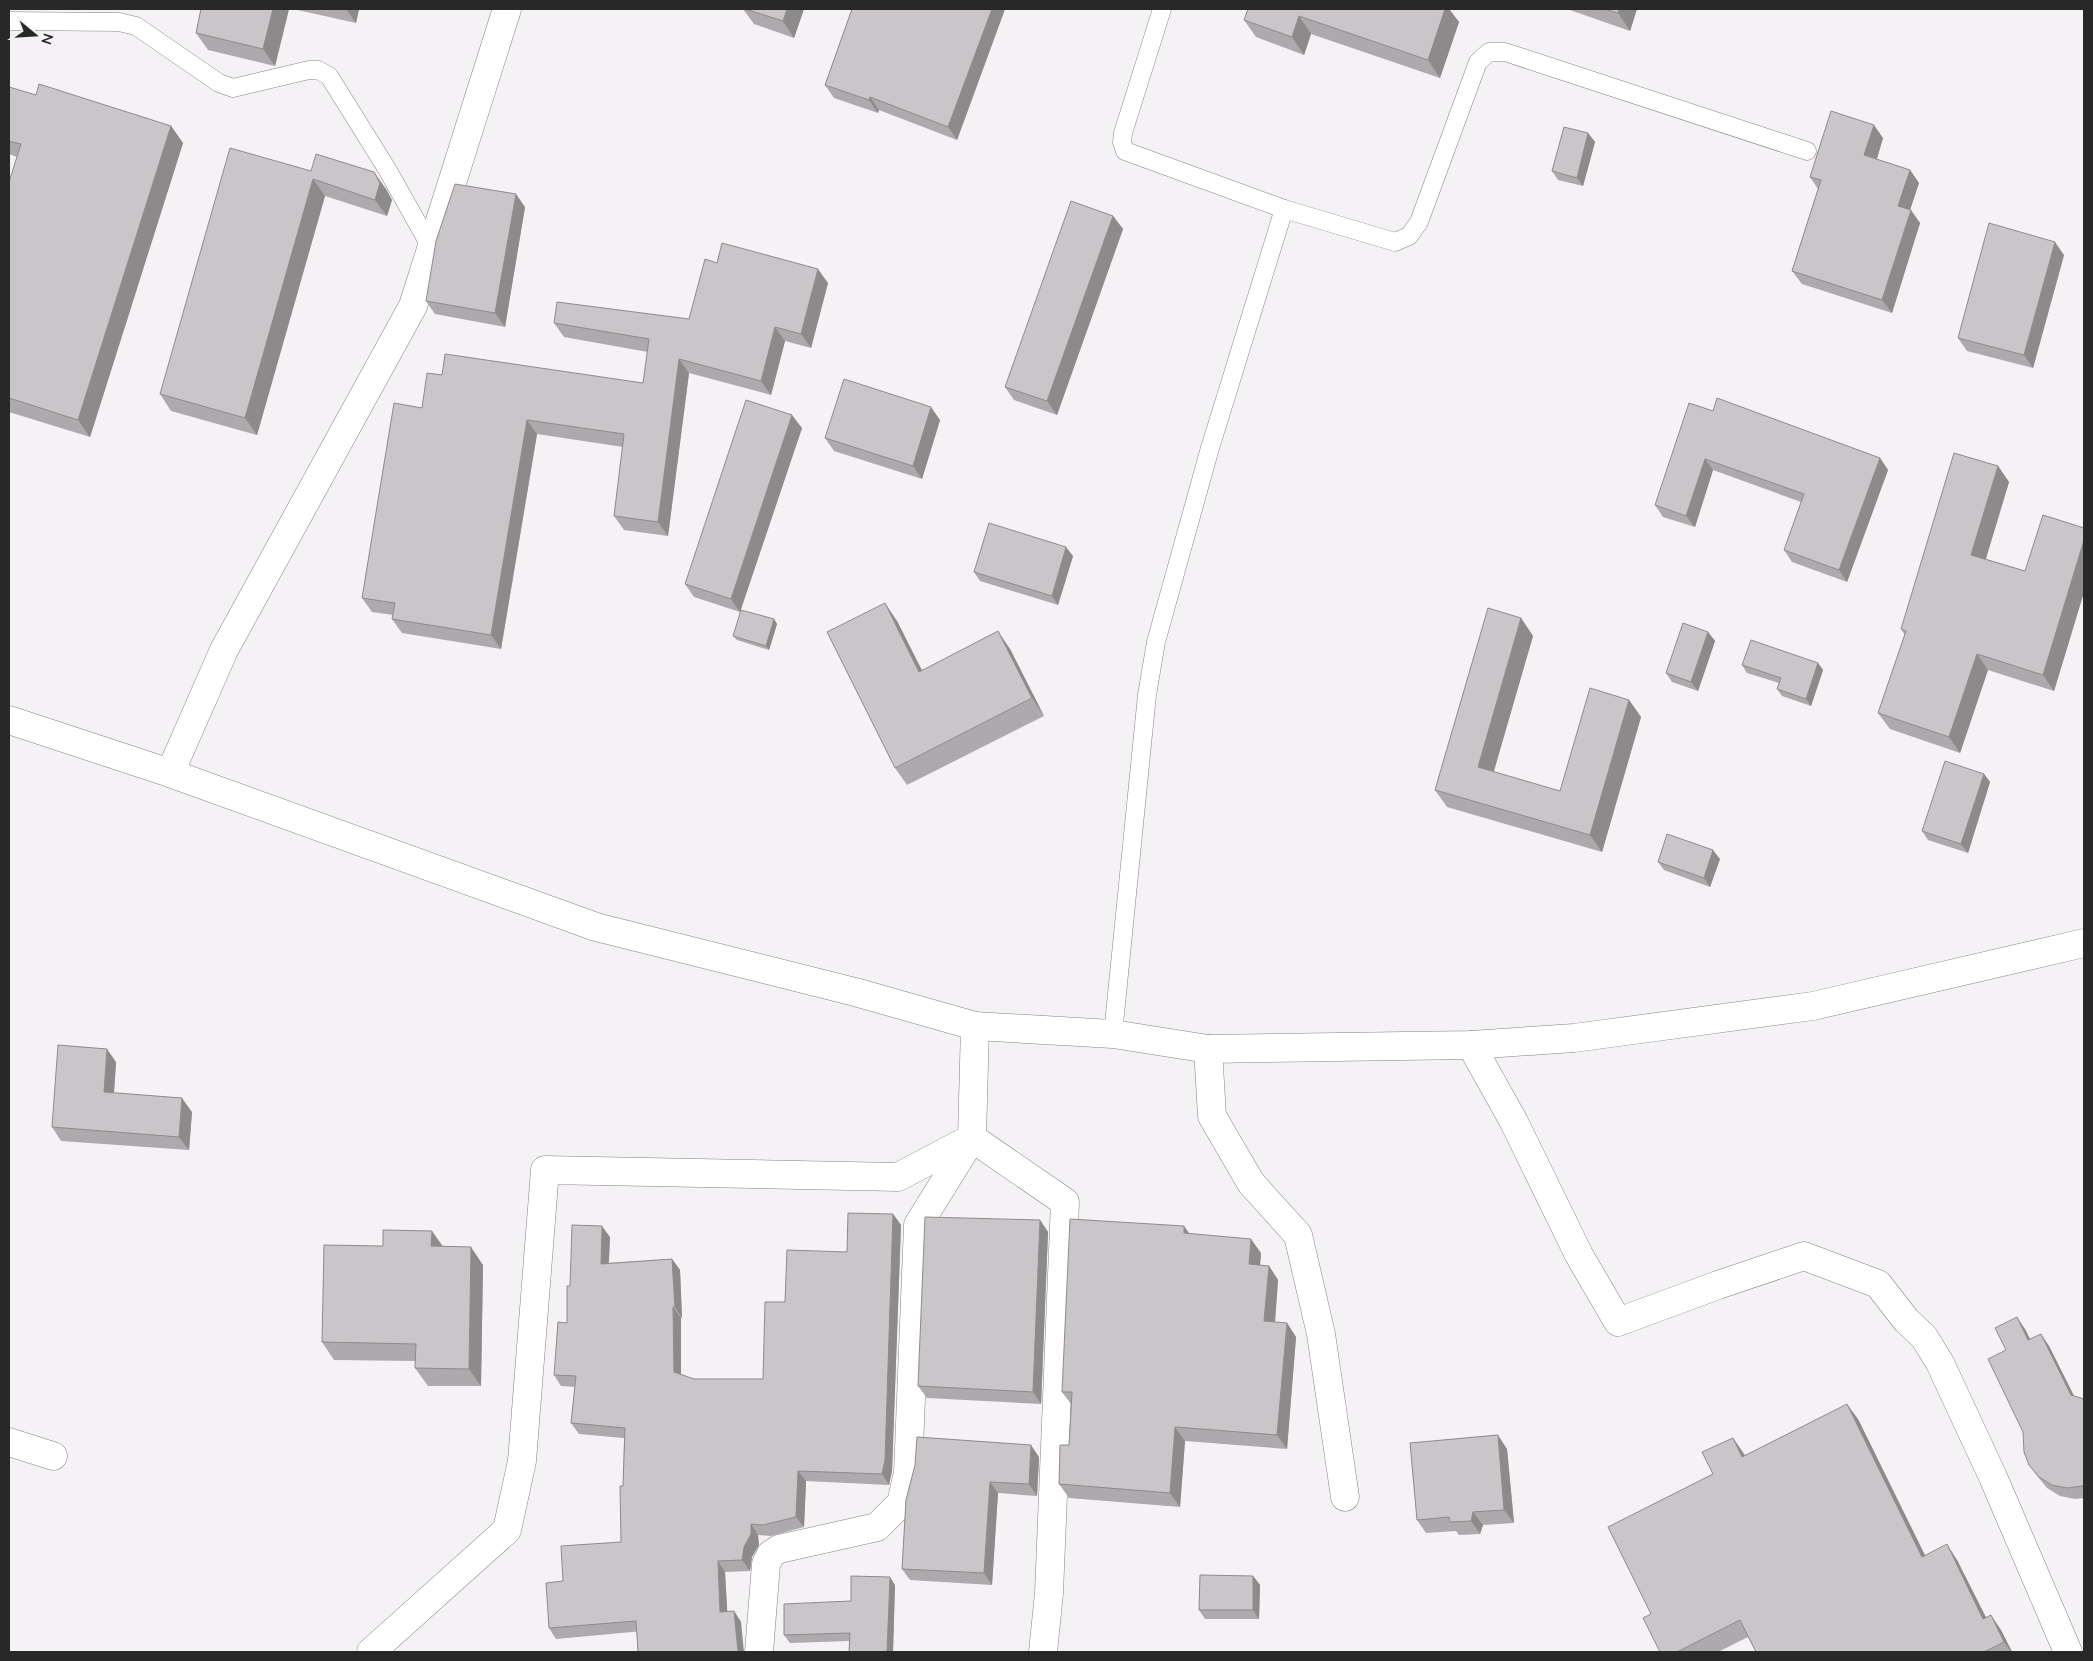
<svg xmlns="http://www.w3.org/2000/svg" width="2093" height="1661" viewBox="0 0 2093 1661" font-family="'Nunito Sans',sans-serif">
  <rect width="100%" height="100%" fill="#f5f2f6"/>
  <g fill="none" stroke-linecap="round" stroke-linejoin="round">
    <defs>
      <g id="service">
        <path d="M1162,9L1123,133L1122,142L1125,151L1284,209L1395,242L1409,236L1419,222L1478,62L1489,52H1505L1807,151"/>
        <path d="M9,21L119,22L136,26L219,83L233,88L309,70H318L329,76L387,169L432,249"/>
        <path d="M1113,1034L1147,695L1156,642L1210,448L1284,209"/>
      </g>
      <g id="minor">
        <path d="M9,720L170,773L596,927L855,992L975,1026L1113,1034L1208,1049L1471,1045L1574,1038L1813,1006L2084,943"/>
        <path d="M170,773L224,650L413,306L507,9"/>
        <path d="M1471,1045L1514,1122L1579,1255L1618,1322L1718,1285L1804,1256L1878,1284L1906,1320L1924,1337L1940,1363L1993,1477L2068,1652"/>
        <path d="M1208,1049L1212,1116L1251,1183L1298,1235L1321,1334L1345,1497"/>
        <path d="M9,1442L53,1456"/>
        <path d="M371,1652L507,1530L522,1461L545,1170L898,1177L972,1138L975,1026"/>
        <path d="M759,1652L766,1564L771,1554L779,1549L877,1527L901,1503L908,1473L918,1225L972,1138L1065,1202L1049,1593L1043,1652"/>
      </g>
    </defs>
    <use href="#service" stroke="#848285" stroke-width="19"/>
    <use href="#minor" stroke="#848285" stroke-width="29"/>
    <use href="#service" stroke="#fff" stroke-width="18"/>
    <use href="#minor" stroke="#fff" stroke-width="28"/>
  </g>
  <g fill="#ada9ac">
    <path d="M201,9H289L275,66L208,50L196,33Z"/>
    <path d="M293,9H359L356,23Z"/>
    <path d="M743,9H804L794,38L754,24Z"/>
    <path d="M852,9H1005L957,140L879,110L878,113L834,98L825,85Z"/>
    <path d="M1248,9H1449L1459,22L1440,78L1311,34L1304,55L1256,37L1244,20Z"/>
    <path d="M1567,9H1637L1630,31Z"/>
    <path d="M9,87L36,95L171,126L183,143L90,437L9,412V182L17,157L9,154Z"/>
    <path d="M1588,133L1595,142L1583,186L1558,180L1552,171Z"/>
    <path d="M1883,138L1877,159L1910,170L1919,183L1910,210L1920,223L1892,313L1802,284L1792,271L1818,189L1810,177Z"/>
    <path d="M311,171L386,189L392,200L387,216L325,196L257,435L171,411L160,394Z"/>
    <path d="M525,207L505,327L435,314L426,301Z"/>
    <path d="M1113,216L1123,229L1057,415L1014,400L1005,387Z"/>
    <path d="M2064,255L2033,368L1967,351L1958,338Z"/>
    <path d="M717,263L828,283L811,348L785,341L771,395L689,373L668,536L624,530L614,516L623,447L537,434L501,649L402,633L392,619L393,615L372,612L362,598L422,408L442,375L643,383L648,352L564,337L554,323L689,319Z"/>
    <path d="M1713,411L1880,458L1888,470L1847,582L1792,562L1784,550L1801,502L1713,470L1695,527L1663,517L1655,505Z"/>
    <path d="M940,420L922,479L834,451L825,438Z"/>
    <path d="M802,428L740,612L694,597L685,584Z"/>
    <path d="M1998,466L2009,482L1986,559L2025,571L2084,528V592L2054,691L1988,670L1960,753L1890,729L1878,713L1905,635L1901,629Z"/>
    <path d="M1073,556L1058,605L980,581L974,572Z"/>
    <path d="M1521,618L1533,636L1493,772L1560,791L1629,700L1641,717L1602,852L1447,807L1435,790Z"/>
    <path d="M774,619L777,624L769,650L737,640L733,636Z"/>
    <path d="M897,621L922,670L1010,649L1044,716L907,785L895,768Z"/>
    <path d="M1708,632L1715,641L1698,691L1672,682L1666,673Z"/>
    <path d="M1818,663L1823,670L1811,706L1782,696L1777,689L1779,683L1747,673L1742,665Z"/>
    <path d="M1984,774L1990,782L1968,853L1928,840L1922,831Z"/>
    <path d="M1720,859L1710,887L1664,870L1658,862Z"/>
    <path d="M116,1062L114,1093L192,1112L189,1150L61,1141L52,1127Z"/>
    <path d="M893,1214L901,1225L892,1471L889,1485L806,1481L804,1527L771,1536L758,1535L759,1545L752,1557L750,1571L725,1572L727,1612L734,1611L741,1622L556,1639L549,1628L563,1581L621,1542L623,1486L624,1438L579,1434L571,1423L575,1387L561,1386L554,1375L567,1323L570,1286L610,1237L609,1263L672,1259L680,1270L682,1318H681V1374L694,1379H763L785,1302Z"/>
    <path d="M1040,1220L1048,1232L1041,1404L927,1398L918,1386Z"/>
    <path d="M1190,1234L1261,1253L1260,1265L1269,1266L1278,1280L1275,1322L1287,1323L1296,1337L1287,1449L1185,1441L1180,1507L1069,1498L1059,1484L1069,1445L1071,1404L1062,1392Z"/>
    <path d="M443,1247L483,1265L481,1386H428L415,1368L416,1361L334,1360L322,1342Z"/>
    <path d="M2025,1329L2030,1339L2049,1346L2074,1396L2084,1399V1498L2075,1499L2060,1496L2047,1488L2038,1477L2029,1465L2023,1432Z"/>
    <path d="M1858,1419L1925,1555L1957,1560L1986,1617L2001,1630L2012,1652H1756L1748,1637L1718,1652H1660L1651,1614L1713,1474L1733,1438L1745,1455Z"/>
    <path d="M1507,1449L1514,1523L1483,1525L1480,1534L1459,1535L1456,1531L1426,1533L1417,1520Z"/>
    <path d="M1039,1457L1037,1496L998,1493L992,1585L910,1580L902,1569L906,1500Z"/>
    <path d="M1253,1576L1260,1585L1259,1619H1205L1199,1610Z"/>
    <path d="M895,1585L893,1652H849V1641L790,1643L784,1635L851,1601Z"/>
  </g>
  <g fill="#8d8a8c">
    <path d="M273,9H289L275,66L263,49Z"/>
    <path d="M346,9H359L356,23Z"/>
    <path d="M787,9H804L794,38L783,21Z"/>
    <path d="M992,9H1005L957,140L948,127Z"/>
    <path d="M1445,9H1449L1459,22L1440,78L1428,60Z"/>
    <path d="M1619,9H1637L1630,31L1618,13Z"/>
    <path d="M1299,16L1311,34L1304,55L1292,37Z"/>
    <path d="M870,97L879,110L878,113L869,100Z"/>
    <path d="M1874,125L1883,138L1874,168L1864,155Z"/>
    <path d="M171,126L183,143L90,437L78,420Z"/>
    <path d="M1588,133L1595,142L1583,186L1577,178Z"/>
    <path d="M1910,170L1919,183L1907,219L1898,206Z"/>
    <path d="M374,172L386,189L392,200L387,216L375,200Z"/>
    <path d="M313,179L325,196L257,435L245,418Z"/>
    <path d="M516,194L525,207L505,327L495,313Z"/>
    <path d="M1911,210L1920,223L1892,313L1882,300Z"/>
    <path d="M1113,216L1123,229L1057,415L1047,401Z"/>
    <path d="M2055,242L2064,255L2033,368L2024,355Z"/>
    <path d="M818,269L828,283L811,348L801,334Z"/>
    <path d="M775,327L785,341L771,395L761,381Z"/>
    <path d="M679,359L689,373L668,536L658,522Z"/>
    <path d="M931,407L940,420L922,479L913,466Z"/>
    <path d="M792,415L802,428L740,612L731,599Z"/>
    <path d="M527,420L537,434L501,649L491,635Z"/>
    <path d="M1880,458L1888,470L1847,582L1839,570Z"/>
    <path d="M1705,459L1713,470L1695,527L1686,516Z"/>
    <path d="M1998,466L2009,482L1982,571L1971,555Z"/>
    <path d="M2084,540V592L2054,691L2043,675Z"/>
    <path d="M1066,547L1073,556L1058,605L1052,596Z"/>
    <path d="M885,603L897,621L931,689L919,672Z"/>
    <path d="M1521,618L1533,636L1490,785L1478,767Z"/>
    <path d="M774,619L777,624L769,650L766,646Z"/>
    <path d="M998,631L1010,649L1044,716L1032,698Z"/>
    <path d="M1708,632L1715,641L1698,691L1691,682Z"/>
    <path d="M1977,654L1988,670L1960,753L1949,737Z"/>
    <path d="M1818,663L1823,670L1811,706L1806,699Z"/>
    <path d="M1629,700L1641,717L1602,852L1590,835Z"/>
    <path d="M1984,774L1990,782L1968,853L1961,844Z"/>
    <path d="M1713,850L1720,859L1710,887L1704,878Z"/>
    <path d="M107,1049L116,1062L113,1106L104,1092Z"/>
    <path d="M182,1098L192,1112L189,1150L179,1137Z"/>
    <path d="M893,1214L901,1225L892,1471L889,1485L882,1474Z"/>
    <path d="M1040,1220L1048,1232L1041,1404L1033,1392Z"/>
    <path d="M602,1226L610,1237L608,1274L601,1264Z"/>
    <path d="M1184,1226L1194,1240L1184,1233Z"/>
    <path d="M432,1231L444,1248L431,1246Z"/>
    <path d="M1251,1239L1261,1253L1259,1278L1249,1264Z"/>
    <path d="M471,1247L483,1265L481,1386L469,1369Z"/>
    <path d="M672,1259L680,1270L682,1318L675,1307Z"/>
    <path d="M1269,1266L1278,1280L1274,1335L1264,1321Z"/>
    <path d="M673,1307L681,1318V1382L674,1372Z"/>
    <path d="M2017,1317L2025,1329L2036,1352L2028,1340Z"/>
    <path d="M1287,1323L1296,1337L1287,1449L1277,1435Z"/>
    <path d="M2041,1334L2049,1346L2079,1406L2071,1395Z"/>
    <path d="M1847,1404L1858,1419L1933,1572L1922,1557Z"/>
    <path d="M1175,1427L1185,1441L1180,1507L1170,1493Z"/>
    <path d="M1498,1435L1507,1449L1514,1523L1504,1510Z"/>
    <path d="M1733,1438L1743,1453L1753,1472L1742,1457Z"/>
    <path d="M1031,1445L1039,1457L1037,1496L1029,1484Z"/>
    <path d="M798,1471L806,1481L804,1527L796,1517Z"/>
    <path d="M990,1482L998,1493L992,1585L984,1573Z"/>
    <path d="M1473,1512L1483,1525L1480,1534L1471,1521Z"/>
    <path d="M751,1524L758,1535L759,1545L752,1557L750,1571L742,1560L744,1547Z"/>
    <path d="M1947,1544L1957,1560L1994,1634L1983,1619Z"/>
    <path d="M718,1561L725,1572L728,1623L720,1612Z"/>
    <path d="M1253,1576L1260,1585L1259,1619L1253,1610Z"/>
    <path d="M890,1577L895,1585L893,1652H887Z"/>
    <path d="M734,1611L741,1622L744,1652H738Z"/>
    <path d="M1991,1615L2001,1630L2012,1652H2011L2004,1642Z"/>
  </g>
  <g fill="#c9c5c8" stroke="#8d8a8c">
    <path d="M201,9H273L263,49L196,33Z"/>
    <path d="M745,9H787L783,21Z"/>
    <path d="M852,9H992L948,127L870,97L869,100L825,85Z"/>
    <path d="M1248,9H1445L1428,60L1299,16L1292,37L1244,20Z"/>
    <path d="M1604,9H1619L1618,13Z"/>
    <path d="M39,84L171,126L78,420L9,398V182L21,144L9,141V87L36,95Z"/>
    <path d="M1831,111L1874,125L1864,155L1910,170L1898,206L1911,210L1882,300L1792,271L1821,180L1810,177Z"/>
    <path d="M1564,127L1588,133L1577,178L1552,171Z"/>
    <path d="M230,148L311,171L316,154L374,172L380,183L375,200L313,179L245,418L160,394Z"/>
    <path d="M455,184L516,194L495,313L426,301L436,241Z"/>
    <path d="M1071,201L1113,216L1047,401L1005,387Z"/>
    <path d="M1989,223L2055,242L2024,355L1958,338Z"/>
    <path d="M722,243L818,269L801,334L775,327L761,381L679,359L658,522L614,516L624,434L527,420L491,635L392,619L395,603L362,598L394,403L422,408L427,373L442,375L445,354L643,383L649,339L554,323L557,302L689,319L705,259L717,263Z"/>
    <path d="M844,379L931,407L913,466L825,438Z"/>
    <path d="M1717,398L1880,458L1839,570L1784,550L1804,494L1705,459L1686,516L1655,505L1689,403L1713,411Z"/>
    <path d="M746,400L792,415L731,599L685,584Z"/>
    <path d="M1954,453L1998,466L1971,555L2025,571L2043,515L2084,528V540L2043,675L1977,654L1949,737L1878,713L1906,631L1901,629Z"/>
    <path d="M989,523L1066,547L1052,596L974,572Z"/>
    <path d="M885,603L919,672L998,631L1032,698L895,768L827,632Z"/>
    <path d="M1488,608L1521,618L1478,767L1560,791L1590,688L1629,700L1590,835L1435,790Z"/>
    <path d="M741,610L774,619L766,646L733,636Z"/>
    <path d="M1683,623L1708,632L1691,682L1666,673Z"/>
    <path d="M1751,640L1818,663L1806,699L1777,689L1781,678L1742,665Z"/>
    <path d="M1945,761L1984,774L1961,844L1922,831Z"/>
    <path d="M1667,834L1713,850L1704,878L1658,862Z"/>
    <path d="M58,1045L107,1049L104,1092L182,1098L179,1137L52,1127Z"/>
    <path d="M848,1213L893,1214L885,1460L882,1474L798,1471L796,1517L763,1525L751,1524V1534L744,1547L742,1560L718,1561L720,1612L734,1611L738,1652H638L636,1621L549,1628L546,1583L563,1581L561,1546L621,1542L620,1486H623L625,1428L571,1423L576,1376L554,1375L558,1322L567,1323V1286H570L572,1225L602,1226L601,1264L672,1259L675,1307H673L674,1372L694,1379H763L765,1302H785L787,1250L847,1252Z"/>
    <path d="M925,1217L1040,1220L1033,1392L918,1386Z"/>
    <path d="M1070,1219L1184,1226V1233L1251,1239L1249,1264L1269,1266L1264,1321L1287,1323L1277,1435L1175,1427L1170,1493L1059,1484L1060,1445H1069L1072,1392H1062Z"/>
    <path d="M383,1230L432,1231L431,1246L471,1247L469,1369L415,1368L416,1344L322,1342L324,1245L383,1246Z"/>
    <path d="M2017,1317L2028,1340L2041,1334L2071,1395L2084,1399V1485L2082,1486L2067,1488L2052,1485L2039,1477L2029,1465L2024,1452L2023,1432L1988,1359L2006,1350L1995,1328Z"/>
    <path d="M1847,1404L1922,1557L1947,1544L1983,1619L1991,1615L2004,1642L1984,1652H1756L1740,1620L1677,1652H1660L1643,1618L1651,1614L1608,1527L1713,1474L1702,1452L1733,1438L1742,1457Z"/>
    <path d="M1498,1435L1504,1510L1473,1512L1471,1521L1450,1522L1449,1517L1417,1520L1410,1443Z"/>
    <path d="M917,1437L1031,1445L1029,1484L990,1482L984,1573L902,1569L906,1500L915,1465Z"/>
    <path d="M1200,1575L1253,1576V1610H1199Z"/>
    <path d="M851,1576L890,1577L887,1652H849L850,1633L784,1635V1604L851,1601Z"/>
  </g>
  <rect width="2093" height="1661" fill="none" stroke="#292829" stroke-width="20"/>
  <g transform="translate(35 35) rotate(108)" stroke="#f5f2f6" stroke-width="4" paint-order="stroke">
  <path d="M0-4L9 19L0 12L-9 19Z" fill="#292829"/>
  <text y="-8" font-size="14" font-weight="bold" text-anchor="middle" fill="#292829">N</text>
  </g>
</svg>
